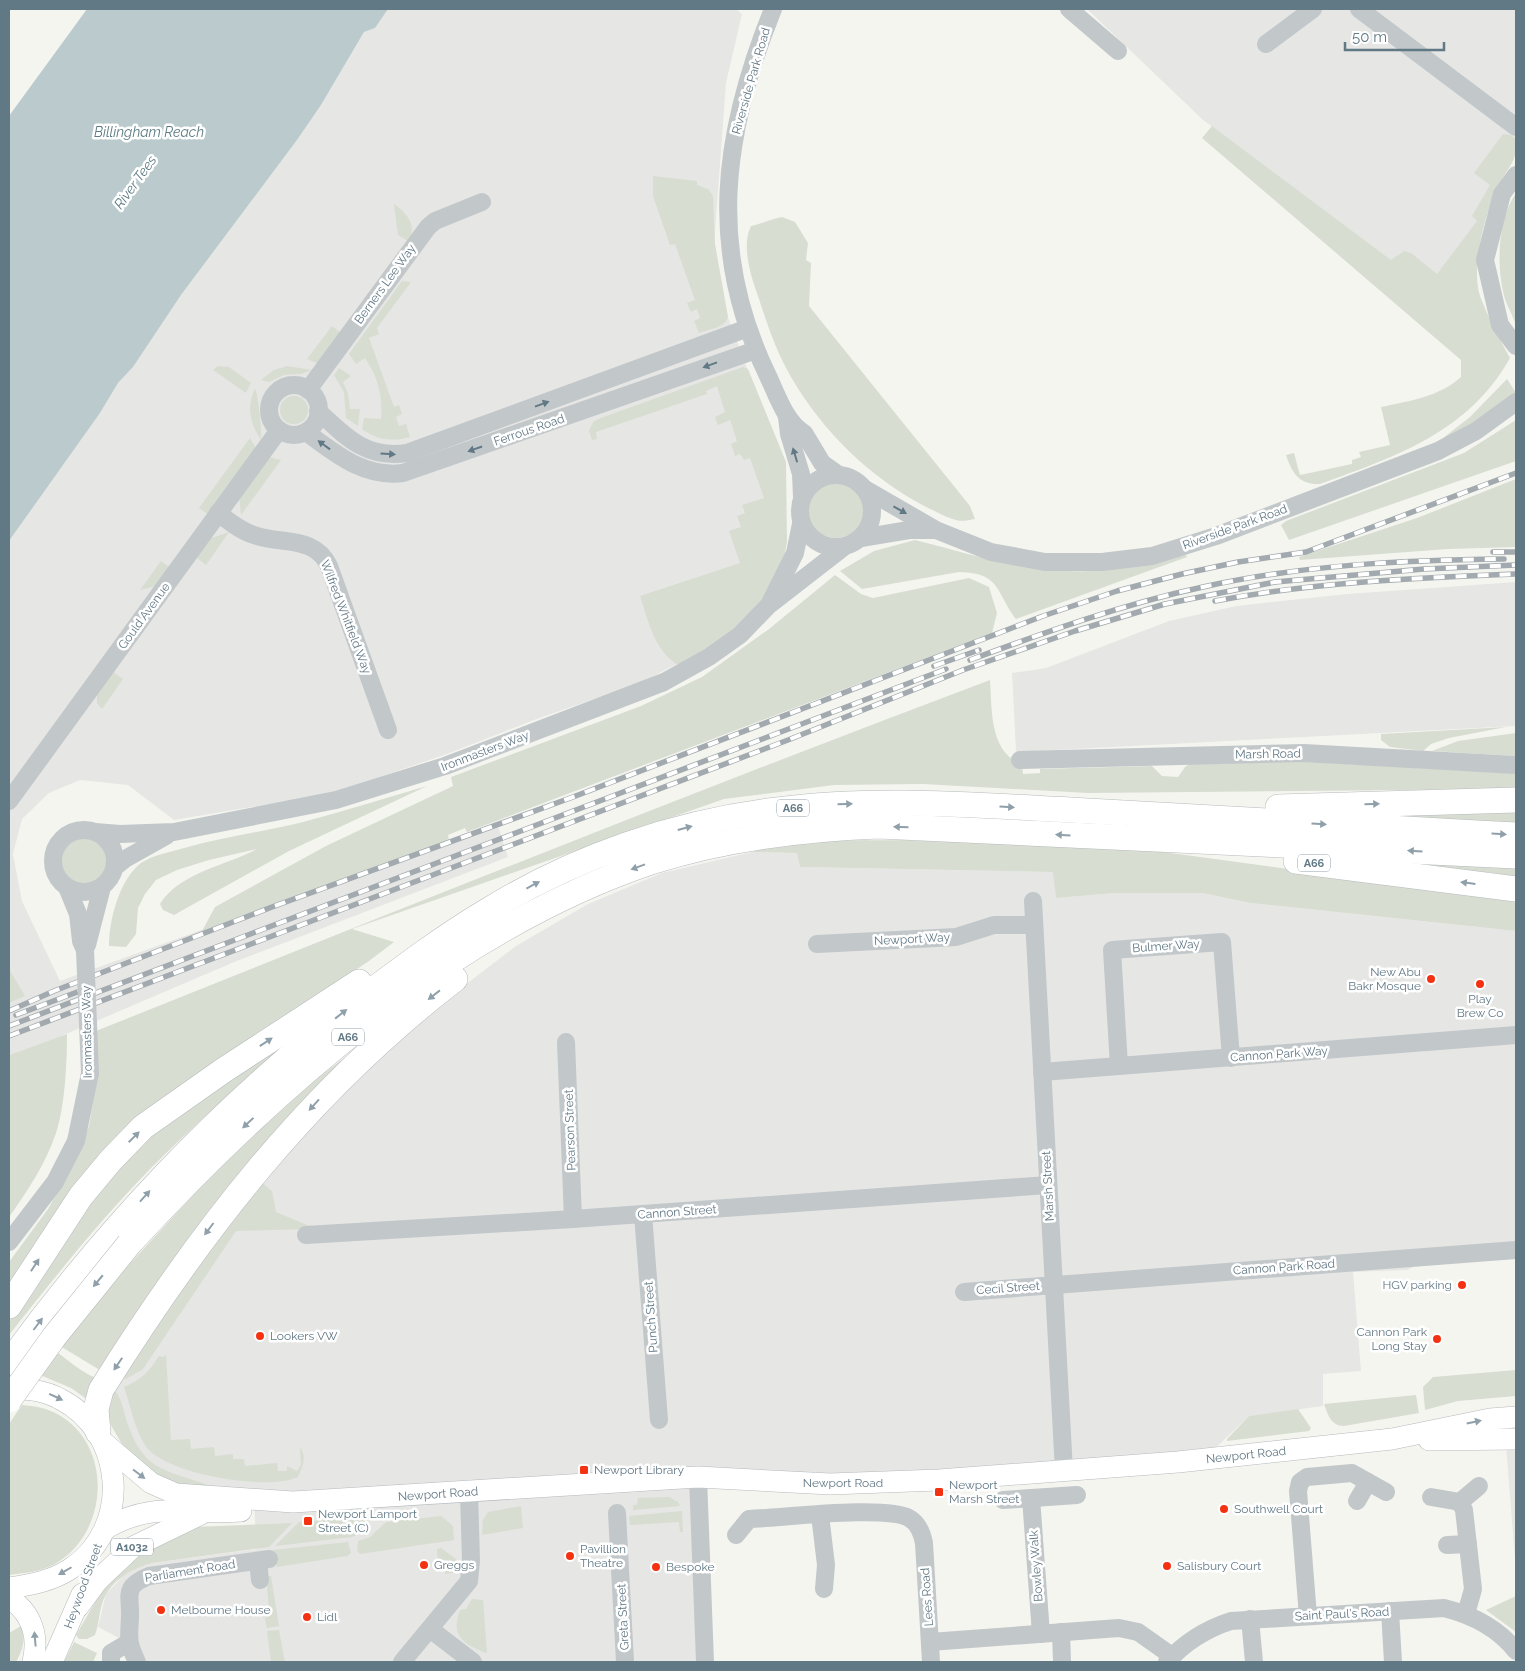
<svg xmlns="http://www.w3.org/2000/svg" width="1525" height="1671" viewBox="0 0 1525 1671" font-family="Raleway,sans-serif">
  <rect width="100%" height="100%" fill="#f5f5f0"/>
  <g fill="#e6e6e4">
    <path d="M388,9H736L742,14L726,83L714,245L728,317L779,454L783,503L677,664L640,683L534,720L447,754L330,794L174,820L128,785L80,780L49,793L22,819L13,854L22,901L60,981L497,823L508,857L232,963L59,1037L9,1055V541L100,413L118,383L133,367L181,295L297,140L321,105L364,32L375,28Z"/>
    <path d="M1087,9H1516V154L1494,183L1460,274L1444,300L1203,120Z"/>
    <path d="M1516,582V726L1016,752L1012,673L1046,668L1169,621L1236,606L1347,594Z"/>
    <path d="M752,852L798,853L800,867L1054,872L1056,898L1116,893H1202L1250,903L1516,931V1257L1413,1267L1407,1270L1353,1272L1361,1371L1323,1374V1406L1249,1416L1204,1459L1123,1465L698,1477L707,1662H137L128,1643L98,1627L106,1594L124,1575L136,1568L152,1563L257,1549L254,1506L165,1483L112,1427L106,1398L278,1157L414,1024L516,946L588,904L662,873Z"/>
    <path d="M1516,1445V1572L1506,1446Z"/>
  </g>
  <g fill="#d7ddd1">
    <path d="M1212,126L1391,260L1404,251L1411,253L1437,274L1477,221L1472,216L1490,185L1474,173L1503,134L1511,135L1515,139C1521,159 1503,173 1496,191C1484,218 1471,267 1480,296C1488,317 1499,338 1510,358C1469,432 1395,457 1320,484C1299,485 1292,473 1286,455L1294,453L1300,475L1352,464V460L1361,457L1359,452L1390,445L1381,407C1409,401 1439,397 1461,377V360L1202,138Z"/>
    <path d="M653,176L697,181V185L708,189L713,196L715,244L728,317C725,328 709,329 699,333L694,321L700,318L697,309L691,312L687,303L695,300L675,244L670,245L653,196Z"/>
    <path d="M1516,193V325C1513,316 1508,308 1505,299C1496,268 1497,220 1516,193Z"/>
    <path d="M394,204C407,213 418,226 408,241L398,235Z"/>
    <path d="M782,217L795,222L808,243L806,260L811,263L809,306L970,506L975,519C969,520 962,522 956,520C947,518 937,512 928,508C871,479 823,432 791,377C776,351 767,324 758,296C751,277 741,245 751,226C762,224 770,219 782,217Z"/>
    <path d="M402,281L411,282L377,328L379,334L369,338L394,407L399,405L402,414L396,417L399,426L406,424L410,437C392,442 377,440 362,429L364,418L381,419C383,396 378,377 365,358L356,364L349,354Z"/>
    <path d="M332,326L341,333L319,364L307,359Z"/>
    <path d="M218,366L229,367L251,383L246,393L213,370Z"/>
    <path d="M287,366L312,370L301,374L284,375L269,382L261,380L274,370Z"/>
    <path d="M743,367L748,369L786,462L787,542L781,573L777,585L744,623L680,666C654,652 649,622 640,596L740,563L729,531L741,527L737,516L745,513L742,505L764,498L750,458L744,460L740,454L735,456L731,444L737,441L730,420L718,425L715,417L725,412L717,386L706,391L707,394L596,432L597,439L592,440L589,431L593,422L598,419Z"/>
    <path d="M339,368L351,376L343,382L348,394L350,409H360L358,426L346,418L344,392L334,375Z"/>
    <path d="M1507,379L1516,393L1497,410L1438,442L1470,417Z"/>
    <path d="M255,389C258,392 262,434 261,440C250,423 246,407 255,389Z"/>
    <circle cx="294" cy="410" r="14"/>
    <path d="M1516,420V461L1289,540L1281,525L1286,521L1464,453Z"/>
    <path d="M250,438L256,448L209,515L199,508Z"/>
    <path d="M269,457L281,460L241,515L239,497Z"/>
    <path d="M1516,479V547L1448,549L1300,560L1299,557L1417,518Z"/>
    <circle cx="836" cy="510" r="28"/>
    <path d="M229,532L206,565L196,557L209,539Z"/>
    <path d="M915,540C971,554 1030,574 1089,571C1118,569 1147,562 1176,556L1186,555L1187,557L1016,619C995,591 1001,573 959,572L862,589L840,571L874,551Z"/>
    <path d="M161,561L171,568L156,586L140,590Z"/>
    <path d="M835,575L861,594L873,598L969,578L989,587L997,613L992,633L467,832L465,828L448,835L449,840L202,931L215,907L326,846L453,786L451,777L641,706L702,677L769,629Z"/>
    <path d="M113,672L123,679L102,709L97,703V694Z"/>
    <path d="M990,680C992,708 989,753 1022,764L1023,774L1040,773V769L1152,766L1162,776L1178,777L1185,767L1194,761H1328L1353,765L1360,762L1415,768L1516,773V789L1088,793L923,784L834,785L724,799L352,929L394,942L369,961L170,1094L9,1288V1262L48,1209L75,1161L89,1126L94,1096L96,1031C393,912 690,793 990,680Z"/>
    <path d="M1506,727L1449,738L1431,744L1423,751L1390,747L1381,740V734Z"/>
    <path d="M1516,733V756L1432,751L1458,741Z"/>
    <path d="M427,786L289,851L174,915L163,910L160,904C180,872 226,866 257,849L209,860L177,870L156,880L145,894L138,908L136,934L126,947L109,946C109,920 119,880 141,863C153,855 170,852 184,848C223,837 263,832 303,822C344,811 385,798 427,786Z"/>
    <path d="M1516,811V826L1315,814Z"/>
    <circle cx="84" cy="861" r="23"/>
    <path d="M901,840L1141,849L1516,900V931L1250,903L1202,893H1116L1056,898L1053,872L800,867L797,853L752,852C799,838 852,841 901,840Z"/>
    <path d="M1402,861L1516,863V877L1488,872L1486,874Z"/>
    <path d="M9,969L25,996L9,1003Z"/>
    <path d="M332,1004C271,1057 209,1110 152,1167C100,1220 55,1277 9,1335V1321L78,1208L123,1155Z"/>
    <path d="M67,1034C67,1063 65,1105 56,1133C46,1163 27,1192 9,1217V1055Z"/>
    <path d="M375,1035L103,1372L60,1346L101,1295L218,1168L316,1079Z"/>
    <path d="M259,1180L272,1191L276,1212L312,1227L311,1229L236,1231L143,1369L126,1379H118Z"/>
    <path d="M55,1351C68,1360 85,1375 99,1379L88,1400L71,1388L40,1375Z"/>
    <path d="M166,1355L171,1440L190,1439L191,1449L214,1447L215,1456L233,1454V1459H244L245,1466L277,1463L278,1471H287V1466L297,1471L301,1465L300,1447C307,1457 303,1466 298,1477C268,1491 173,1475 149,1450C137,1438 130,1404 124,1387C141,1380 149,1372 159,1356L163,1357Z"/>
    <path d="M1516,1370V1396L1458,1401L1425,1410L1423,1387L1433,1377Z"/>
    <path d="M112,1388C121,1395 123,1409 126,1419C143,1472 164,1469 211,1486L165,1483L129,1456L112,1427L106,1412Z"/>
    <path d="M1416,1395L1419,1413L1344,1426C1331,1426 1328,1415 1324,1404Z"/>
    <path d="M22,1405C35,1406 47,1408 59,1415C114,1447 109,1535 53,1565C39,1572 24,1573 9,1575V1424Z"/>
    <path d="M1298,1409L1311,1428L1309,1431L1227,1441V1439L1249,1416Z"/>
    <path d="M669,1497L678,1502L680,1506L633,1510V1505H637L638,1498Z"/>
    <path d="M521,1506L523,1528L482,1535L483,1520L488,1512Z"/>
    <path d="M682,1511L683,1532H680L679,1522L630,1525L629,1516Z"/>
    <path d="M441,1516L453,1526L454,1540L360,1554L357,1551L358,1541L370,1537L386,1522Z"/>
    <path d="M361,1518L366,1522L369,1530L352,1537L275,1546L299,1522Z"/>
    <path d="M292,1523L269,1547L152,1563C131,1569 109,1581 102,1604C99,1614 99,1624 95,1635L87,1639H79L76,1635L104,1587L134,1555L194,1527Z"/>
    <path d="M348,1542L351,1553L347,1556L277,1567L273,1550Z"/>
    <path d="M441,1548L456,1559L458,1572L445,1574L444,1561L438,1562L437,1549Z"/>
    <path d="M266,1576H271L279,1626L267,1628L265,1619L269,1610Z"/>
    <path d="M1516,1596V1632L1486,1610Z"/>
    <path d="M472,1599L483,1600L487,1653C464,1645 450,1636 460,1610L466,1609Z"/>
    <path d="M21,1626C26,1640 23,1649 16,1662H9V1633Z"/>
    <path d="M279,1630L285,1662H271L267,1631Z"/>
    <path d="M74,1642L97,1653L93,1662H64Z"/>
  </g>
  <path fill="#bacacd" d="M87,9H388L375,28L364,32L321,105L297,140L181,295L133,367L118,383L100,413L9,541V116Z"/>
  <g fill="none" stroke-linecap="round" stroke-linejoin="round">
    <defs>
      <g id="major">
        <path d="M9,1388C27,1389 44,1390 60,1399C125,1432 133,1528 70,1569C52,1581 30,1585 9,1588"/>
        <path d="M1429,1440L1516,1439"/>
        <path d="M103,1442L151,1483L176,1494L293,1502L698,1477L830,1484L939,1480L1178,1462L1392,1439L1490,1419L1516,1417"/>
        <path d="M105,1529C152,1500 189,1515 241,1511"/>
        <path d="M9,1598C32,1613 39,1636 33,1662"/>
        <path d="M78,1607L98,1580L133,1547L201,1514"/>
        <path d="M52,1662L82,1594"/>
      </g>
      <g id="highway">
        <path d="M1278,807L1516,800"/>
        <path d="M1296,861L1516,889"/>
        <path d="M129,1244C271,1090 450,930 651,862C725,838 802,829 879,826L1516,856"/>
        <path d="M9,1306L81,1196L111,1160L143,1127L224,1070L359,982"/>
        <path d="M9,1363C107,1228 221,1107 353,1005C397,972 440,939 487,911C574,857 676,822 777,810C874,797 972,805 1070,810C1218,817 1367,827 1516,835"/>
        <path d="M98,1432L96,1409L101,1390C199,1233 307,1093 455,979"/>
      </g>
    </defs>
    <use href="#major" stroke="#b5babd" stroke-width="22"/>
    <use href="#highway" stroke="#b6babd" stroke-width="26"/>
    <g stroke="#c2c7ca" stroke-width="18">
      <path d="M773,9C722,135 707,251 768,376C777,395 786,423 804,433L822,463L839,475"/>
      <path d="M1069,9L1118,51"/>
      <path d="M1359,9L1516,127"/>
      <path d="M1266,44L1313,9"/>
      <path d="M1516,175L1502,194L1485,260L1500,325L1516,346"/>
      <circle cx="294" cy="410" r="25"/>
      <path d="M308,390L428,227L435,221L482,202"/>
      <path d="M318,411C346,437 366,459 407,453L748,328"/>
      <path d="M787,417L789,434L801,474L802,497"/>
      <path d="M306,432C336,454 364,478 403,473L756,350"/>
      <circle cx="836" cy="511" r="36"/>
      <path d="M865,489L936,530L991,552L1045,562H1102L1152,556L1216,536L1438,451L1476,431L1516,402"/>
      <path d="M218,513C230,522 241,531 254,535C282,545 314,535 329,566L388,730"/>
      <path d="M861,538L909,530H935"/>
      <path d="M771,601L795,553L801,524"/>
      <path d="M1020,760L1304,753L1516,765"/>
      <path d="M9,801L279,430"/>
      <circle cx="84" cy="861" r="31"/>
      <path d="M95,832L120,834L174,832L336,800L445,766L664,682L709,657L740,635L768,606L844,547"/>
      <path d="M115,867L125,859L166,836"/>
      <path d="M67,887L78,914L81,941L85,950"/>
      <path d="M1033,901L1064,1471"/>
      <path d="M817,944L956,937L994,925H1034"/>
      <path d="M87,945L102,887"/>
      <path d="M566,1042L573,1219"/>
      <path d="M1119,1066L1112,950L1222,942L1231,1058"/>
      <path d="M1042,1072L1516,1035"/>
      <path d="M643,1214L659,1420"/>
      <path d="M306,1235L573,1219L1048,1185"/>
      <path d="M9,1242L55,1182L76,1141L90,1073"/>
      <path d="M964,1292L1516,1250"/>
      <path d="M698,1477L705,1662"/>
      <path d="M1431,1497L1460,1502L1479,1486"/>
      <path d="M1031,1498L1041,1634"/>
      <path d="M1003,1500L1077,1495"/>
      <path d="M1357,1501L1368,1482"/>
      <path d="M1460,1502L1464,1510L1473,1589L1466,1614"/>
      <path d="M617,1513L625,1662"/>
      <path d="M820,1515L826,1565L824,1589"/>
      <path d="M736,1535L749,1519C781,1518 886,1505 909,1518C918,1523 922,1533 924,1543L931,1662"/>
      <path d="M1447,1545L1468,1544"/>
      <path d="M258,1561L260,1580"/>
      <path d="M1390,1611L1393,1662"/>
      <path d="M1308,1616L1298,1491L1300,1482L1307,1477L1352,1473L1386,1492"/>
      <path d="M1250,1619L1254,1662"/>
      <path d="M430,1629L473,1662"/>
      <path d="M1061,1632L1062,1662"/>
      <path d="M930,1642L1119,1628L1138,1632L1172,1656"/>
      <path d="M111,1662V1653L128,1643"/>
      <path d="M137,1662C127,1641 129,1639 130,1617C131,1595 122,1587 149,1576L269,1559"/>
      <path d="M402,1662L469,1581L471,1561L469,1492"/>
      <path d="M1167,1662C1185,1642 1206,1629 1231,1621L1444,1608C1472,1615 1498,1628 1516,1651"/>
    </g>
    <use href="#major" stroke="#fff" stroke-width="21"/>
    <use href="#highway" stroke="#fff" stroke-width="25"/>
    <defs>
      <g id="rail">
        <path d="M1493,552H1516"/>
        <path d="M1215,601C1314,582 1416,578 1516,574"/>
        <path d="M970,660C1046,632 1123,604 1203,587C1302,565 1403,560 1504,559"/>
        <path d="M934,666L979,650"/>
        <path d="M9,1011L54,991L272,907L573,797L1043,616L1117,591L1182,574L1238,562L1306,552L1516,473"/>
        <path d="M16,1015L88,988"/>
        <path d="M9,1026L946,669"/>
        <path d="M9,1036L788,740L963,670L1075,631L1165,604L1275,582L1424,569L1516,565"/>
      </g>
    </defs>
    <use href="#rail" stroke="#a2aaaf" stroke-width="5.5"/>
    <use href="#rail" stroke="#fff" stroke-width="4" stroke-dasharray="11" stroke-linecap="butt"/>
    <defs>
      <path id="highway-bridge" d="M9,1400L54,1337L129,1244"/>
    </defs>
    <use href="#highway-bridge" stroke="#b6babd" stroke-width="26" stroke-linecap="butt"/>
    <path stroke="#c2c7ca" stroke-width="18" d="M85,950L90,1073"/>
    <use href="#highway-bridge" stroke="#fff" stroke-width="25"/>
  </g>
  <defs><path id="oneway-solid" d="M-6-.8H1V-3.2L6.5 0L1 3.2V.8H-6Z" transform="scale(1.25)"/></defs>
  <g fill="#617885">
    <use href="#oneway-solid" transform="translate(710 365) rotate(160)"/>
    <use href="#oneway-solid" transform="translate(542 404) rotate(-20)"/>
    <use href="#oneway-solid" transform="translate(324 445) rotate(-144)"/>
    <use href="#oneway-solid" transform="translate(475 449) rotate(161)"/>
    <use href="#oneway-solid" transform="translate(388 454) rotate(4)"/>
    <use href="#oneway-solid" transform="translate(795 455) rotate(-107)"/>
    <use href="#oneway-solid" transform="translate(900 510) rotate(29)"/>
  </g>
  <g fill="#90a0aa">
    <use href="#oneway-solid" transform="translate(845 804) rotate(-2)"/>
    <use href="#oneway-solid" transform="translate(1372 804) rotate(-2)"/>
    <use href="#oneway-solid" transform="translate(1007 807) rotate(3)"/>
    <use href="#oneway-solid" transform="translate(1319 824) rotate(3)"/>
    <use href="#oneway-solid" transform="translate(901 827) rotate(-178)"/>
    <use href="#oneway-solid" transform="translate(685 828) rotate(-15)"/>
    <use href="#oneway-solid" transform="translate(1499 834) rotate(3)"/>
    <use href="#oneway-solid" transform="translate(1063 835) rotate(-177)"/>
    <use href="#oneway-solid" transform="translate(1415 851) rotate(-177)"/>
    <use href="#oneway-solid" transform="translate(638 867) rotate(160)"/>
    <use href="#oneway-solid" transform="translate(1468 883) rotate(-173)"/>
    <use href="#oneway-solid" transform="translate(533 885) rotate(-28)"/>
    <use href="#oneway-solid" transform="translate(434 995) rotate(142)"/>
    <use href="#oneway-solid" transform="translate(341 1014) rotate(-38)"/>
    <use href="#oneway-solid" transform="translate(266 1042) rotate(-33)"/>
    <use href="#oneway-solid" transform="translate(314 1105) rotate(132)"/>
    <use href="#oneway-solid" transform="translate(248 1123) rotate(137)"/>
    <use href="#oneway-solid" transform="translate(134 1137) rotate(-45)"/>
    <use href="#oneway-solid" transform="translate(145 1196) rotate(-48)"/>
    <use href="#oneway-solid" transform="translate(209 1229) rotate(127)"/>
    <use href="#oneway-solid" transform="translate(35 1265) rotate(-57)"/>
    <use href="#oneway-solid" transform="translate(98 1281) rotate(130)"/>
    <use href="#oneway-solid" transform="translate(38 1324) rotate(-53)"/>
    <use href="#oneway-solid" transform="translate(118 1364) rotate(124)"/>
    <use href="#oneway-solid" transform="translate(56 1397) rotate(25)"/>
    <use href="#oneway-solid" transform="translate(1474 1422) rotate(-12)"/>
    <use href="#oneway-solid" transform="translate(139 1474) rotate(37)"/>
    <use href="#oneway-solid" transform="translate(65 1571) rotate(150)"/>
    <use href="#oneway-solid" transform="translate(35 1639) rotate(-95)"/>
  </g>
  <g fill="#f43111" stroke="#fff" stroke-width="2">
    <circle cx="1431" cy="979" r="5"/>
    <circle cx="1480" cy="984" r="5"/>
    <circle cx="1462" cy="1285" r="5"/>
    <circle cx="260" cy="1336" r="5"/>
    <circle cx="1437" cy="1339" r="5"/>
    <rect x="579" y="1465" width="10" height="10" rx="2.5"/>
    <rect x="934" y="1487" width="10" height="10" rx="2.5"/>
    <circle cx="1224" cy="1509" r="5"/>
    <rect x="303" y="1516" width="10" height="10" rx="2.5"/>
    <circle cx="570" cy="1556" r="5"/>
    <circle cx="424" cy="1565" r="5"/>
    <circle cx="1167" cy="1566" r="5"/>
    <circle cx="656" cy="1567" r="5"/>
    <circle cx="161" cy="1610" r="5"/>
    <circle cx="307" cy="1617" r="5"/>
  </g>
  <g text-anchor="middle" stroke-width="5" stroke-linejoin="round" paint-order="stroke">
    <g fill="#fff" stroke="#90a0aa" stroke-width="1">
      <rect x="777" y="799.5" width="32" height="17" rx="4"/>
      <rect x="1298" y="854.5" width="32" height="17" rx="4"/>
      <rect x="332" y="1028.5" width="32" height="17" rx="4"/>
      <rect x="111" y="1538.5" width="42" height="17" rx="4"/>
    </g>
    <g font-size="11" font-weight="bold" fill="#617885">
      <text x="793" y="812">A66</text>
      <text x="1314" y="867">A66</text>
      <text x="348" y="1041">A66</text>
      <text x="132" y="1551">A1032</text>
    </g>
    <g font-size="12" fill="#617885" stroke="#fff">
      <text transform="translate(751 81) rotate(-74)" y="4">Riverside Park Road</text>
      <text transform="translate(385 284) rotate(-54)" y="4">Berners Lee Way</text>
      <text transform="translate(529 430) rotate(-19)" y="4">Ferrous Road</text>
      <text transform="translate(1235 527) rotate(-20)" y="4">Riverside Park Road</text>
      <text transform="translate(144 616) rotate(-54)" y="4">Gould Avenue</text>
      <text transform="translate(346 617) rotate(69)" y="4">Wilfred Whitfield Way</text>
      <text transform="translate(485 751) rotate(-21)" y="4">Ironmasters Way</text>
      <text transform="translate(1268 754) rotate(-1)" y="4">Marsh Road</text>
      <text transform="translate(912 939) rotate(-3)" y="4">Newport Way</text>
      <text transform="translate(1166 946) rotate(-4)" y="4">Bulmer Way</text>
      <text transform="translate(87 1032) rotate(-91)" y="4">Ironmasters Way</text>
      <text transform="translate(1279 1054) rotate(-4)" y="4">Cannon Park Way</text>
      <text transform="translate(570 1130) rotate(-92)" y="4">Pearson Street</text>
      <text transform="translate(1048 1186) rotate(-93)" y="4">Marsh Street</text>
      <text transform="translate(677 1212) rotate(-4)" y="4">Cannon Street</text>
      <text transform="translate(1284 1267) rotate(-4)" y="4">Cannon Park Road</text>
      <text transform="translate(1008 1288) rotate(-4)" y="4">Cecil Street</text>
      <text transform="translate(651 1317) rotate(-94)" y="4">Punch Street</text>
      <text transform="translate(1246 1455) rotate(-6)" y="4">Newport Road</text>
      <text x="843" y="1487">Newport Road</text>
      <text transform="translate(438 1494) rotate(-4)" y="4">Newport Road</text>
      <text transform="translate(1036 1566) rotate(-94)" y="4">Bowley Walk</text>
      <text transform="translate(190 1571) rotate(-9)" y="4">Parliament Road</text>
      <text transform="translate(83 1586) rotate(-70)" y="4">Heywood Street</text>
      <text transform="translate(927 1597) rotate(-94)" y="4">Lees Road</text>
      <text transform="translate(1342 1614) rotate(-3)" y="4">Saint Paul's Road</text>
      <text transform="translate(623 1617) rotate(-93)" y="4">Greta Street</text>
    </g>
    <g font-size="12" fill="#617885" stroke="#fff" text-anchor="start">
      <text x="1421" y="976" text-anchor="end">New Abu<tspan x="1421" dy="14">Bakr Mosque</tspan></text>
      <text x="1480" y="1003" text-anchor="middle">Play<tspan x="1480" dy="14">Brew Co</tspan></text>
      <text x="1452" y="1289" text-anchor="end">HGV parking</text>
      <text x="1427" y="1336" text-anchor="end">Cannon Park<tspan x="1427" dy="14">Long Stay</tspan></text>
      <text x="270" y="1340">Lookers VW</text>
      <text x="594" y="1474">Newport Library</text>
      <text x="949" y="1489">Newport<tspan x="949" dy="14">Marsh Street</tspan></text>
      <text x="1234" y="1513">Southwell Court</text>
      <text x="318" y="1518">Newport Lamport<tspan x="318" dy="14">Street (C)</tspan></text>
      <text x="580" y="1553">Pavillion<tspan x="580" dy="14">Theatre</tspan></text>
      <text x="434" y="1569">Greggs</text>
      <text x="1177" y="1570">Salisbury Court</text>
      <text x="666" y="1571">Bespoke</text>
      <text x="171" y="1614">Melbourne House</text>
      <text x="317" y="1621">Lidl</text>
    </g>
    <g font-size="14" font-style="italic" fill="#5c7b83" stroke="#fff">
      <text x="149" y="137">Billingham Reach</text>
      <text transform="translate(135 182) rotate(-54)" y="5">River Tees</text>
    </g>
  </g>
  <rect width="1525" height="1671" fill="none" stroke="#617885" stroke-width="20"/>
  <path d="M1345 42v8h99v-8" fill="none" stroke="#617885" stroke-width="2.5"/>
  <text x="1352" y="42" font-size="15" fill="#617885" stroke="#ffffff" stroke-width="4" paint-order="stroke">50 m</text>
</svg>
